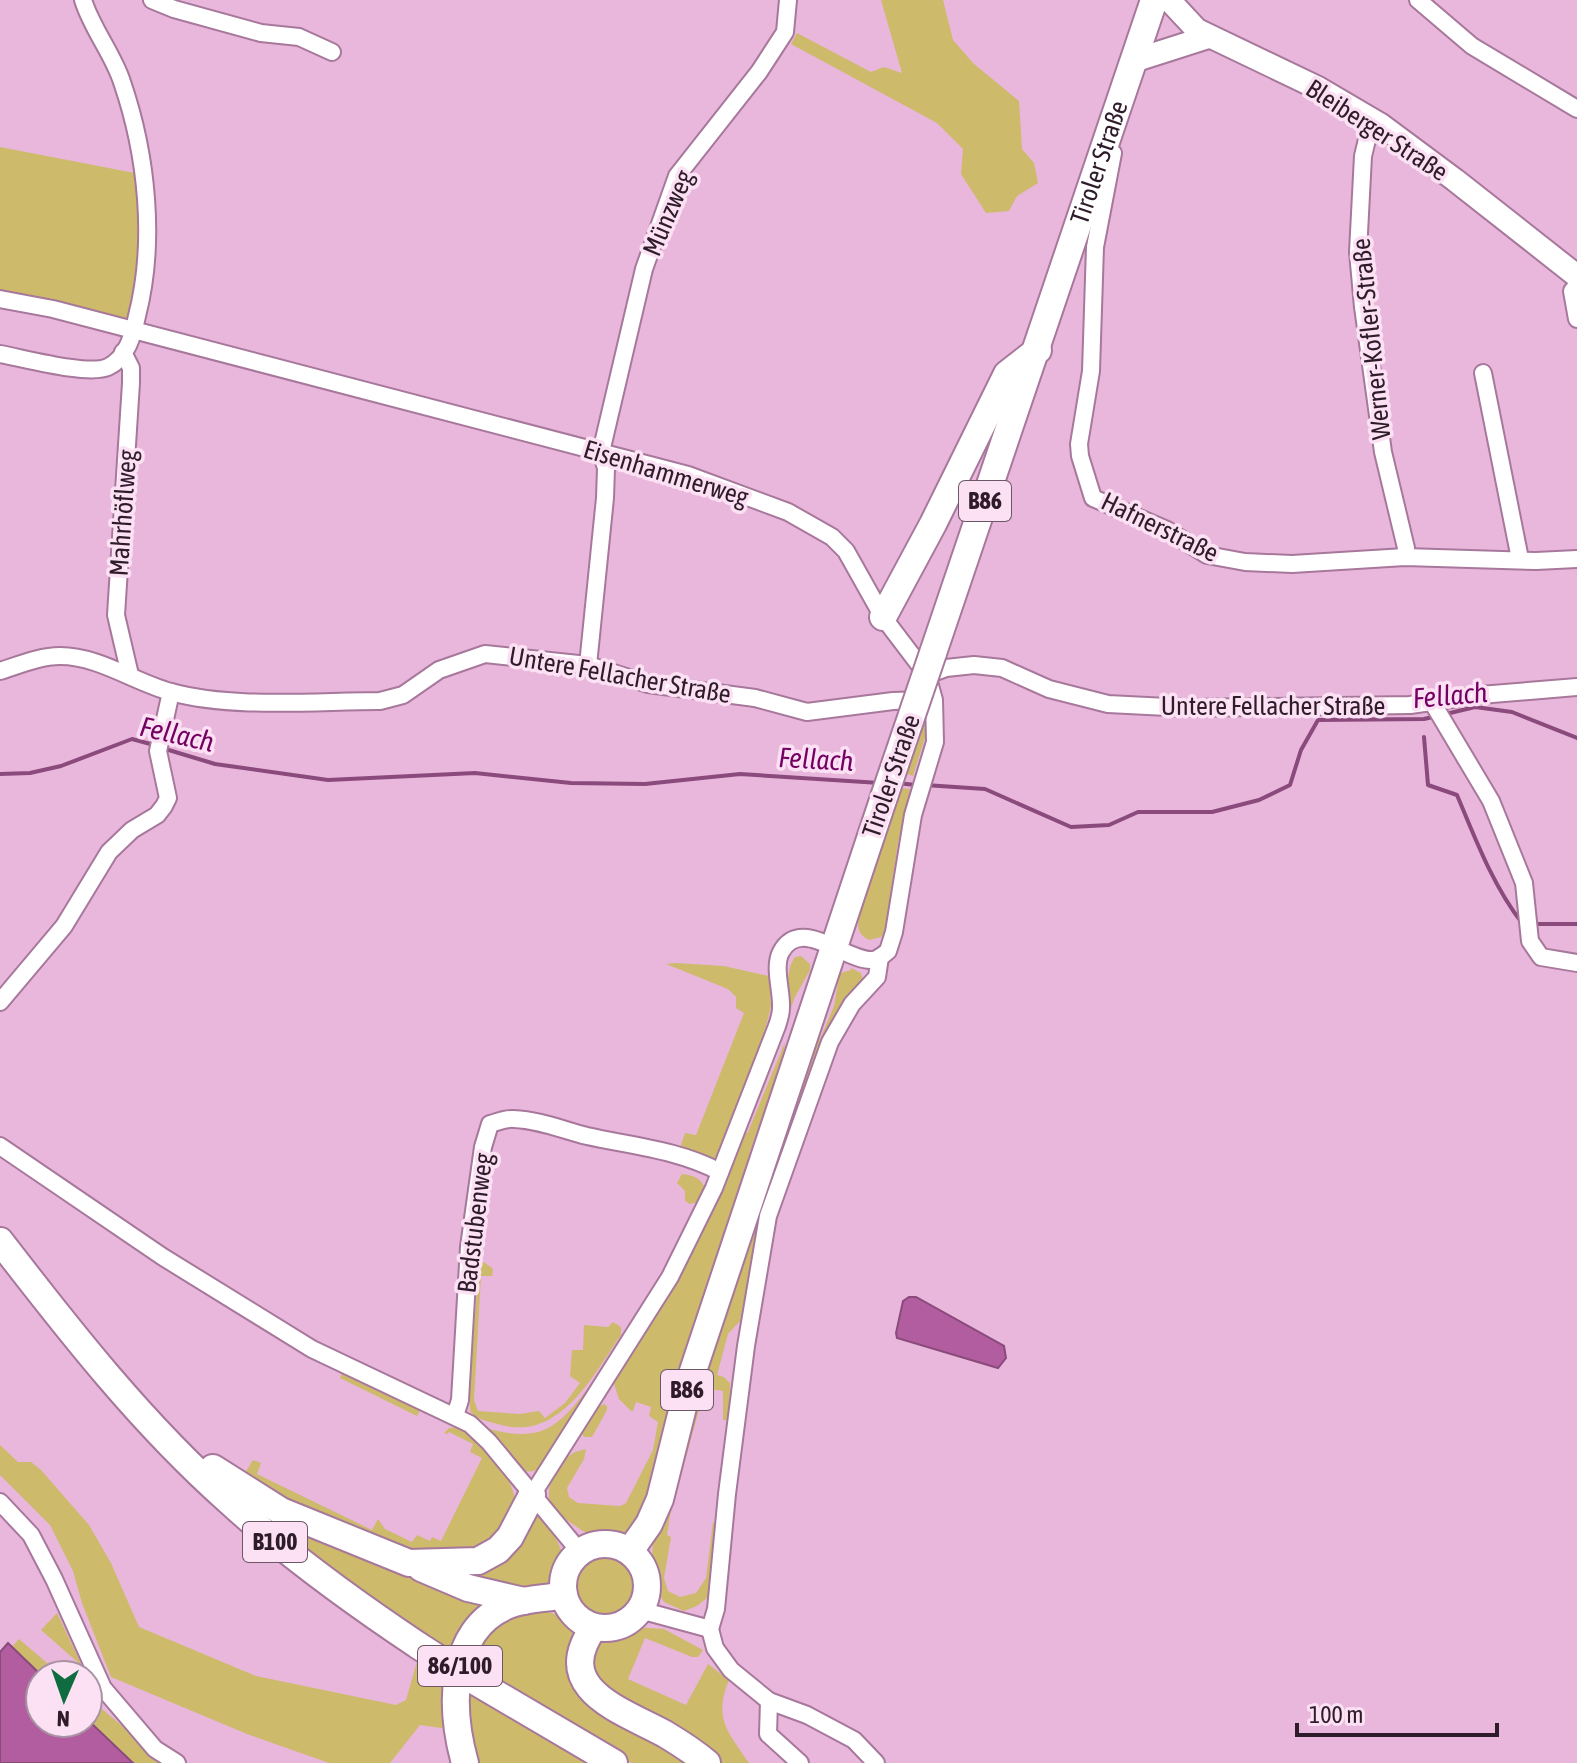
<svg xmlns="http://www.w3.org/2000/svg" width="1577" height="1763" viewBox="0 0 1577 1763" font-family="'Asap Condensed',sans-serif">
  <rect width="100%" height="100%" fill="#e9b7dc"/>
  <g fill="#cdba6b">
    <path d="M881,0H943L953,40L973,63L1019,101L1022,149L1034,163L1038,183L1017,196L1009,211L986,213L961,174L963,149L937,123L791,44L797,33L871,72L884,67L902,73Z"/>
    <path d="M0,147L140,174L145,231L131,325L0,295Z"/>
    <path d="M923,715L926,719V734L913,776L904,773Z"/>
    <path d="M899,788L910,789L898,843L885,931L881,937L869,940C858,934 857,928 859,916L856,912Z"/>
    <path d="M801,956L810,964V970L795,997L785,1024C789,1002 784,971 795,957Z"/>
    <path d="M676,963L724,966L769,976L771,1006L763,1038L766,1040L721,1152L713,1161L680,1148L685,1133L696,1135L744,1013L736,1008V997L728,989L666,964Z"/>
    <path d="M851,968L861,973L863,981L835,1017L822,1043L762,1208L740,1321L728,1334L717,1375L724,1377L730,1383L729,1420H723V1391L712,1389L710,1398L702,1399L670,1516L667,1535L671,1537L664,1578L668,1591L680,1597L696,1593L706,1578L713,1522L717,1525L708,1597L697,1606L684,1611L664,1602L655,1587L652,1558L653,1541L679,1450L805,1065L817,1039H820L834,1006L839,977L841,973L851,970Z"/>
    <path d="M785,1042C782,1080 761,1116 750,1152C726,1239 703,1325 678,1411C668,1446 659,1497 635,1525C621,1542 596,1540 580,1529C547,1507 542,1501 557,1465L563,1466L564,1459L575,1452L586,1449L584,1459L567,1488L569,1497L578,1503L620,1506L626,1503L653,1450L658,1422L649,1416L651,1407L636,1402L633,1411H631L619,1399L613,1381L690,1256L742,1137L748,1132Z"/>
    <path d="M682,1174C692,1175 702,1178 705,1189L698,1202L690,1204L685,1201V1191L677,1183Z"/>
    <path d="M484,1262L493,1269L492,1276H481L474,1400L478,1411L520,1414L539,1411L545,1418L565,1403L580,1383L570,1376L572,1350H583L584,1325L608,1327L613,1322L621,1327V1335C592,1377 559,1443 498,1424C487,1421 477,1420 470,1411L469,1389L477,1291L475,1266Z"/>
    <path d="M618,1344C607,1374 580,1399 565,1427C558,1441 553,1461 539,1469C533,1472 527,1472 521,1470L485,1428C504,1433 522,1437 541,1431C571,1422 600,1369 618,1344Z"/>
    <path d="M343,1371L421,1409L417,1416L340,1378Z"/>
    <path d="M604,1404L607,1406V1410L592,1437H584L580,1431L592,1411Z"/>
    <path d="M458,1427C484,1442 513,1475 516,1505L485,1552L418,1556L240,1481L253,1460L261,1463L257,1474L372,1530L378,1519L385,1529L412,1542L417,1535L430,1541L432,1537L441,1541L482,1458L470,1452L473,1444L449,1432L447,1434L444,1433L449,1428Z"/>
    <path d="M0,1445L18,1462H31L41,1470L89,1525L111,1563L139,1627L256,1676L396,1705L406,1700L418,1658L449,1680L448,1729L420,1725L390,1763H329L247,1734L111,1677L82,1603L73,1571L50,1525L0,1475Z"/>
    <path d="M241,1495L500,1600L453,1656L276,1532Z"/>
    <path d="M530,1504C540,1517 553,1531 559,1545C563,1553 563,1562 560,1570C545,1607 460,1575 432,1568L477,1566Z"/>
    <circle cx="606" cy="1586" r="33"/>
    <path d="M527,1608C551,1611 564,1616 584,1630L574,1661L699,1763H632L564,1726L468,1666L481,1635Z"/>
    <path d="M57,1613L82,1666L41,1630Z"/>
    <path d="M636,1627L664,1629L703,1650L698,1657H692L645,1638L628,1679L686,1705L708,1664L729,1680C713,1718 728,1732 749,1763H716L607,1701L586,1660C597,1632 612,1637 636,1627Z"/>
    <path d="M19,1639L61,1675H41L12,1647Z"/>
    <path d="M467,1692L585,1763H474Z"/>
    <path d="M88,1697L122,1726L173,1763H133L88,1720Z"/>
  </g>
  <g fill="#b25d9f" stroke="#8a4a7c" stroke-width="2">
    <path d="M909,1297H916L1004,1346L1006,1358L998,1368L897,1338L896,1333L903,1301Z"/>
    <path d="M8,1643L41,1675L40,1723H88V1720L133,1763H0V1652Z"/>
  </g>
  <g fill="none" stroke-linecap="round" stroke-linejoin="round">
    <g stroke="#8a4a7c" stroke-width="4">
      <path d="M1446,714L1475,707L1512,712L1577,738"/>
      <path d="M1424,737L1428,785L1457,795C1475,838 1493,886 1522,923"/>
      <path d="M162,748L215,764L328,780L475,773L571,783L645,784L740,774L880,783"/>
      <path d="M0,774L30,773L61,766L132,739L154,745"/>
      <path d="M897,783L916,785"/>
      <path d="M925,785L985,789L1071,827L1109,825L1138,812H1212L1259,800L1290,785L1301,750L1318,720L1424,719L1437,716"/>
      <path d="M1538,924H1577"/>
    </g>
    <defs>
      <g id="minor">
        <path d="M152,0L174,9L261,33L299,37L332,52"/>
        <path d="M1418,0L1472,46L1577,109"/>
        <path d="M1372,119L1363,156L1358,252L1363,307L1383,452L1406,548L1405,557"/>
        <path d="M1113,153L1095,247L1091,371L1079,444L1080,456L1093,498L1167,530L1207,555L1245,562L1292,564L1405,557L1536,561L1577,559"/>
        <path d="M1577,285L1572,291L1577,319"/>
        <path d="M0,299L53,309L688,475L788,512L832,537L846,551L883,617L927,675L934,700L935,742L913,815L894,932L888,951C883,955 878,960 872,960C847,962 801,915 781,952C773,967 782,991 781,1008C781,1014 779,1020 777,1026L714,1188L670,1277L532,1495"/>
        <path d="M123,352L131,368V383L116,615L130,675"/>
        <path d="M0,354C23,358 88,376 108,367C127,358 133,335 137,316C156,242 147,155 122,82C113,54 92,29 83,0"/>
        <path d="M1483,373L1520,559"/>
        <path d="M601,452L644,269L677,176L759,72L785,32L788,0"/>
        <path d="M588,665L605,498L606,468L601,452"/>
        <path d="M0,671C19,665 40,656 60,656C99,656 134,682 171,692C232,709 316,701 380,701L403,695L439,670L485,654L588,665L648,684L755,698L807,712L893,701L925,700"/>
        <path d="M927,675L946,668L974,665L1002,668L1049,689L1108,704L1187,708L1410,705L1480,695L1577,687"/>
        <path d="M1432,702L1491,801L1524,883L1530,941L1541,957L1577,963"/>
        <path d="M0,1002L64,926L109,852L132,830L157,815L164,806L168,798L158,751L171,692"/>
        <path d="M0,1146L163,1257L312,1349L470,1424L489,1442L580,1552"/>
        <path d="M455,1416L460,1400L469,1247L483,1147L490,1124C498,1122 506,1118 514,1119C539,1120 563,1130 587,1136C632,1146 679,1150 720,1172"/>
        <path d="M0,1502L31,1535L54,1579L103,1688L155,1749L177,1763"/>
        <path d="M640,1610L710,1629L716,1609L727,1494L746,1346L768,1216L830,1042L852,1004L877,977L880,957"/>
        <path d="M710,1629L715,1648L731,1670L769,1701L807,1715L854,1740L876,1763"/>
        <path d="M769,1701L768,1734L800,1763"/>
      </g>
      <g id="secondary">
        <path d="M1169,0L1197,30L1318,88L1381,125L1455,180L1577,276"/>
        <path d="M1133,61L1208,37"/>
      </g>
      <g id="primary">
        <path d="M883,617L933,524L1007,374L1038,350"/>
        <path id="s1" d="M933,653L1154,0"/>
        <path d="M0,1241C71,1333 143,1425 230,1502C289,1556 353,1602 419,1646"/>
        <path d="M213,1468L281,1511L409,1563L478,1561L498,1550L510,1537L532,1495"/>
        <circle cx="605" cy="1586" r="42"/>
        <path d="M630,1551L649,1524L660,1499L689,1383L884,797"/>
        <path d="M421,1568L468,1588L524,1601"/>
        <path d="M594,1627C550,1689 621,1710 665,1734C680,1743 694,1752 707,1763"/>
        <path d="M461,1673L614,1763"/>
        <path d="M465,1763C450,1710 447,1629 509,1605C526,1598 546,1599 564,1595"/>
      </g>
    </defs>
    <use href="#minor" stroke="#a7789b" stroke-width="20"/>
    <use href="#secondary" stroke="#a7789b" stroke-width="26"/>
    <use href="#primary" stroke="#a7789b" stroke-width="30"/>
    <use href="#minor" stroke="#fff" stroke-width="16"/>
    <use href="#secondary" stroke="#fff" stroke-width="22"/>
    <use href="#primary" stroke="#fff" stroke-width="26"/>
    <defs>
      <g id="primary-bridge">
        <path d="M884,797L933,653"/>
        <path d="M419,1646L461,1673"/>
      </g>
    </defs>
    <use href="#primary-bridge" stroke="#a7789b" stroke-width="30" stroke-linecap="butt"/>
    <use href="#primary-bridge" stroke="#fff" stroke-width="26"/>
  </g>
  <g text-anchor="middle" stroke-width="7" stroke-linejoin="round" paint-order="stroke">
    <g fill="#fbe1f3" stroke="#6c5766" stroke-width="2">
      <rect x="959" y="481" width="52" height="40" rx="6"/>
      <rect x="661" y="1370" width="52" height="40" rx="6"/>
      <rect x="243" y="1522" width="64" height="40" rx="6"/>
      <rect x="418" y="1646" width="84" height="40" rx="6"/>
    </g>
    <g font-size="24" font-weight="bold" fill="#2e1c2a">
      <text x="985" y="509">B86</text>
      <text x="687" y="1398">B86</text>
      <text x="275" y="1550">B100</text>
      <text x="460" y="1674">86/100</text>
    </g>
    <g font-size="26" fill="#2e1c2a" stroke="#fbe1f3">
      <text transform="translate(1377 130) rotate(33)" y="9">Bleiberger Straße</text>
      <text dy="9" stroke="none"><textPath href="#s1" startOffset="518">Tiroler Straße</textPath></text>
      <text transform="translate(668 213) rotate(-67)" y="9">Münzweg</text>
      <text transform="translate(1371 339) rotate(-96)" y="9">Werner-Kofler-Straße</text>
      <text transform="translate(666 473) rotate(17)" y="9">Eisenhammerweg</text>
      <text transform="translate(123 513) rotate(-86)" y="9">Mahrhöflweg</text>
      <text transform="translate(1160 527) rotate(26)" y="9">Hafnerstraße</text>
      <text transform="translate(620 675) rotate(10)" y="9">Untere Fellacher Straße</text>
      <text x="1273" y="715">Untere Fellacher Straße</text>
      <text transform="translate(891 776) rotate(-71)" y="9">Tiroler Straße</text>
      <text transform="translate(475 1223) rotate(-83)" y="9">Badstubenweg</text>
    </g>
    <g font-size="28" font-style="italic" fill="#730062" stroke="#fbe1f3">
      <text transform="translate(1450 695) rotate(-5)" y="10">Fellach</text>
      <text transform="translate(177 734) rotate(13)" y="10">Fellach</text>
      <text transform="translate(816 759) rotate(3)" y="10">Fellach</text>
    </g>
  </g>
  <g transform="translate(64 1699) rotate(182)"><circle r="38" fill="#fbe1f3" stroke="#a992a3" stroke-width="2"/>
  <path d="M0-6L14 30L0 20L-14 30Z" fill="#0e6c40"/>
  <text y="-12" font-size="22" font-weight="bold" text-anchor="middle" fill="#2e1c2a">N</text>
  </g>
  <path d="M1297 1723v12h200v-12" fill="none" stroke="#2e1c2a" stroke-width="4"/>
  <text x="1309" y="1723" font-size="24" fill="#2e1c2a" stroke="#fbe1f3" stroke-width="6" paint-order="stroke">100 m</text>
</svg>
